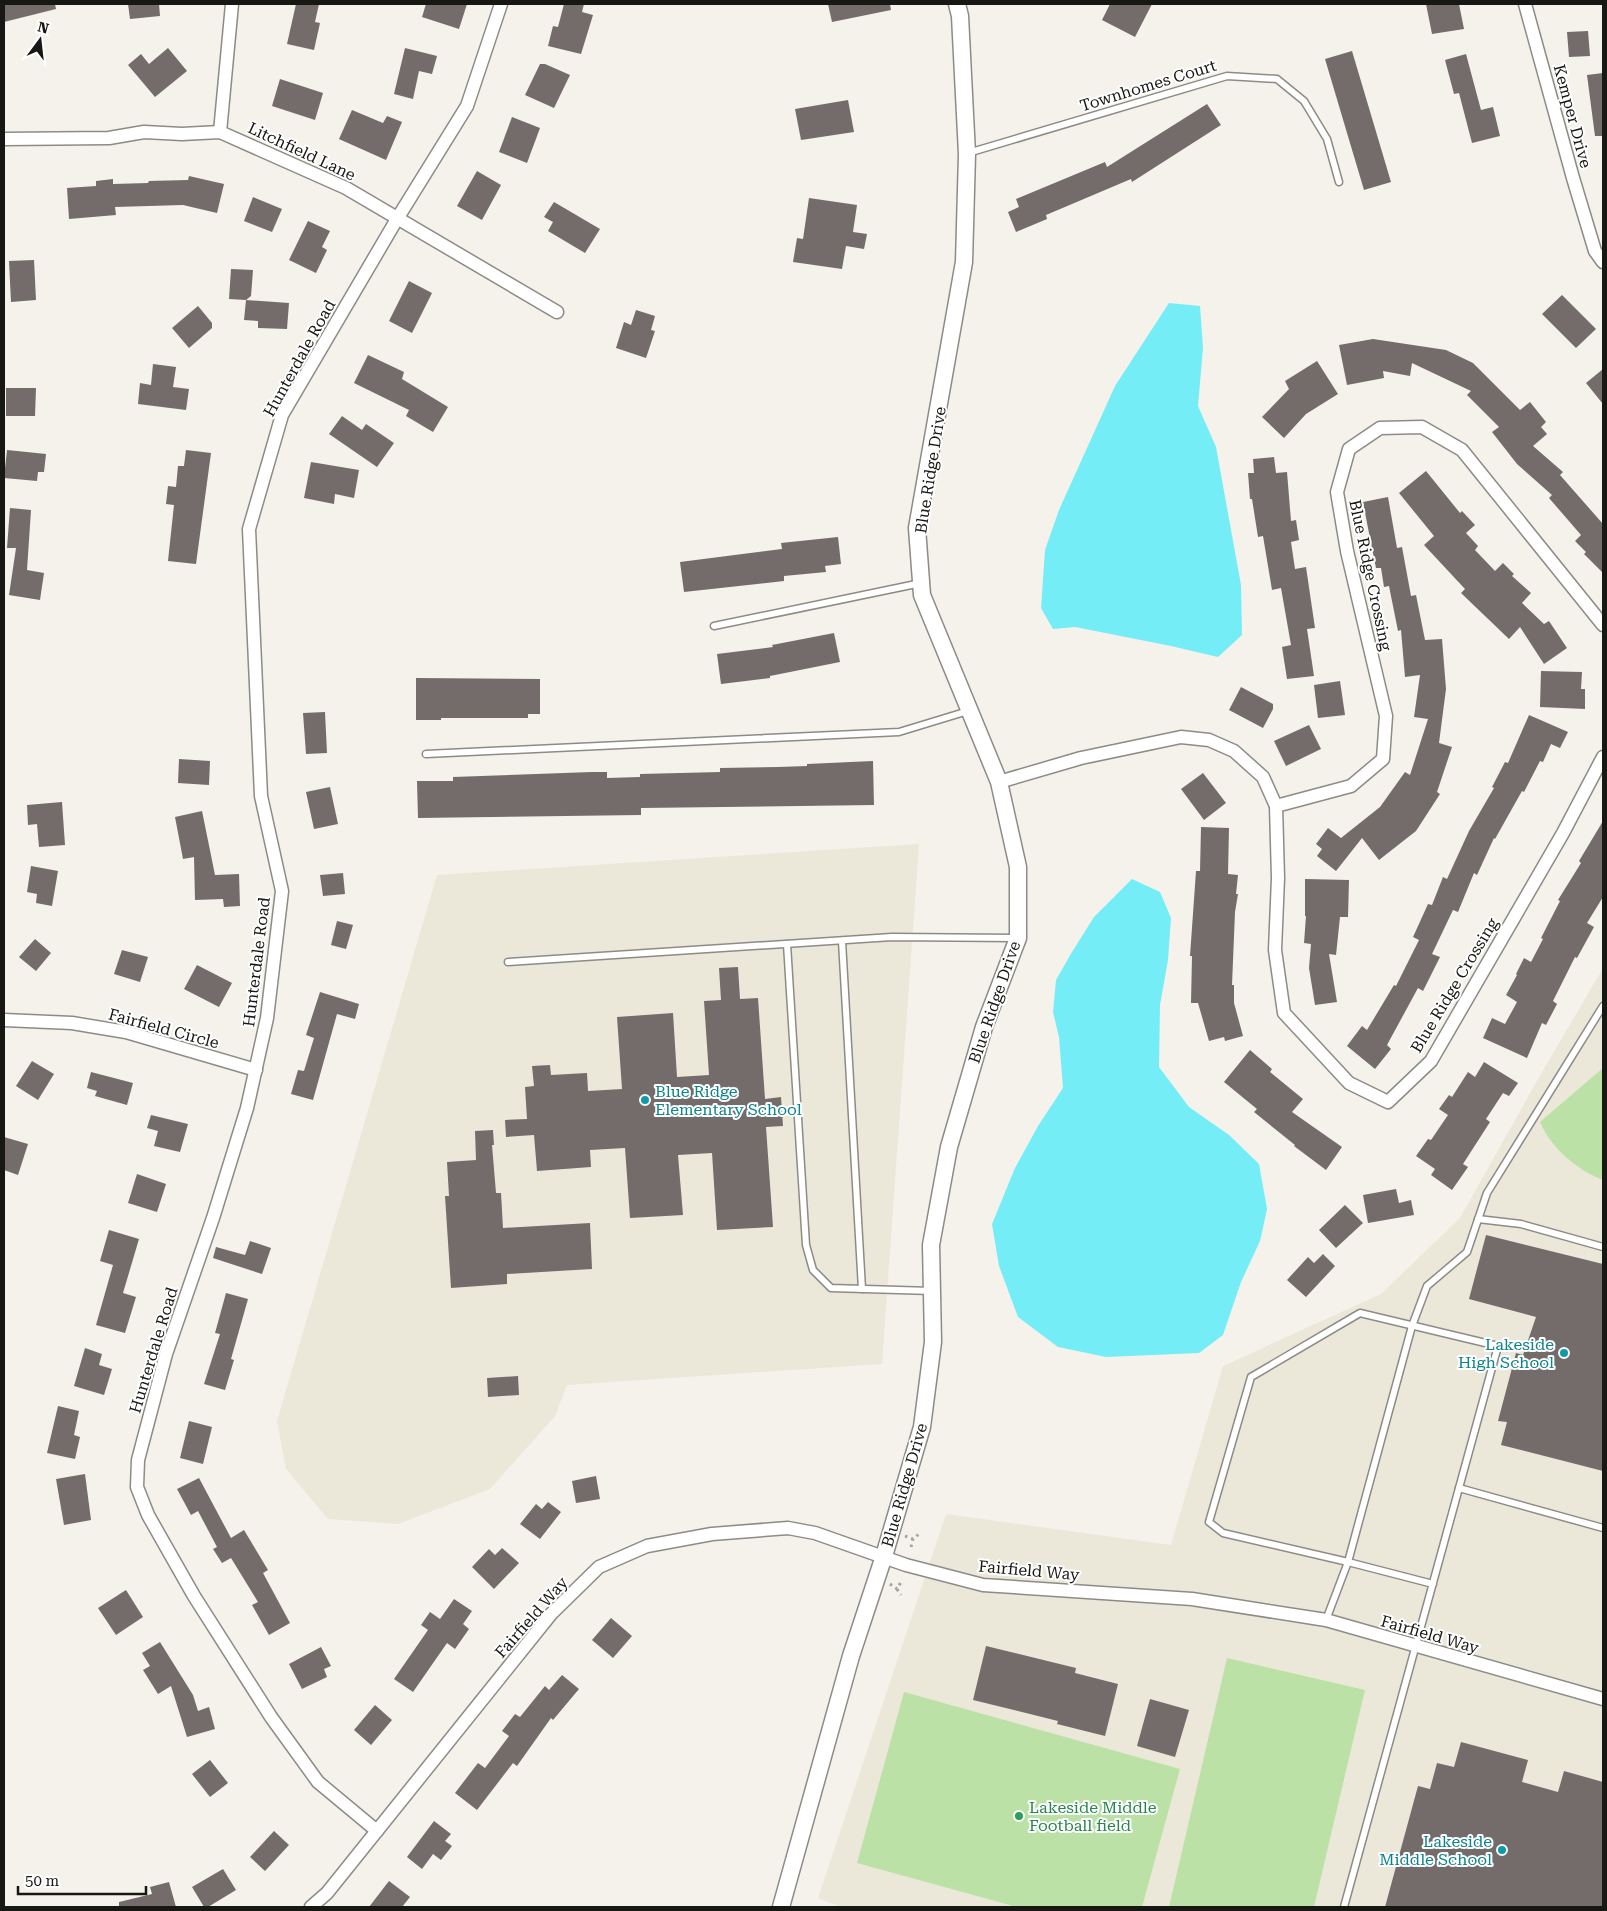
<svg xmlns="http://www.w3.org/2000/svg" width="1607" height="1911" viewBox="0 0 1607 1911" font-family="'Roboto Serif',serif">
  <rect width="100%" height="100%" fill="#f4f2eb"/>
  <g fill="#ebe8da">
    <path d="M919,844L882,1364L567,1385L555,1416L490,1489L398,1524L328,1519L286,1469L277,1421L437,875Z"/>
    <path d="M1603,968V1907H842L818,1898L946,1514L1171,1545L1223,1366L1381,1294L1460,1218L1538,1079Z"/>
  </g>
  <g fill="#bce1a6">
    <path d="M1603,1068V1180C1577,1170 1551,1148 1540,1122Z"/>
    <path d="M1227,1658L1365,1690L1314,1907H1169Z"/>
    <path d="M904,1692L1180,1769L1142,1907H1017L857,1863Z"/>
  </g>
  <g fill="#75edf7">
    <path d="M1169,303L1200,306L1203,348L1198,406L1216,447L1241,585L1242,635L1218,657L1171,646L1075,627L1053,629L1041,608L1045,550L1059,510L1115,386Z"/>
    <path d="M1132,879L1160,892L1171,918L1168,960L1160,1005L1159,1067L1189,1107L1229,1135L1259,1164L1267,1209L1260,1241L1241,1282L1223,1335L1199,1353L1106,1357L1058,1347L1018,1317L999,1266L992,1224L1015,1168L1038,1126L1063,1088L1059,1037L1053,1012L1056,980L1072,952L1094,917Z"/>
  </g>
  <g fill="#736c6b">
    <path d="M4,4H55L56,9L4,22Z"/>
    <path d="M128,4H159L160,16L130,19Z"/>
    <path d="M296,4H319L315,22L320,23L314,50L287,44Z"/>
    <path d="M426,4H467L459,29L422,17Z"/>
    <path d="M564,4H584L582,12L593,15L581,54L548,46L553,26L558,27Z"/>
    <path d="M828,4H890L891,10L832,22Z"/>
    <path d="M1110,4H1152L1135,37L1102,20Z"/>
    <path d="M1426,4H1459L1464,29L1432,34Z"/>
    <path d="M1588,31L1590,56L1569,57L1567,32Z"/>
    <path d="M168,48L187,71L155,97L128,65L141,54L149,64Z"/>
    <path d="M405,48L437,56L432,74L419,71L413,99L394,94Z"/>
    <path d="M1352,51L1391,182L1364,190L1325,59Z"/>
    <path d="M1466,54L1481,110L1493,107L1500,136L1472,143L1459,93L1454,94L1445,60Z"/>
    <path d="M540,64H545L570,75L554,108L525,95Z"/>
    <path d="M1603,73V136H1595L1587,75Z"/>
    <path d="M280,79L323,93L315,120L272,106Z"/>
    <path d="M848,100L854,132L801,140L795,109Z"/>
    <path d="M1207,104L1221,125L1132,182L1131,179L1046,215L1047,219L1016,232L1008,212L1019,207L1016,199L1105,162L1107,167Z"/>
    <path d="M352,110L383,123L387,116L402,122L386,160L339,139Z"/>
    <path d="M512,117L540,128L527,163L499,152Z"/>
    <path d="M477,171L501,185L482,220L457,206Z"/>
    <path d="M189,176L224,184L217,213L183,205L115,207L116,215L69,219L67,188L96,186V181L113,179V184L148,183L149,181L188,180Z"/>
    <path d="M253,197L282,209L272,232L244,221Z"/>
    <path d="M809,198L857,205L853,232L867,234L864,249L846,246L842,269L793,262L797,238L803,239Z"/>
    <path d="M554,202L600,229L585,253L548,231L553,222L544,217Z"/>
    <path d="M308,221L330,231L322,247L327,250L316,273L289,260Z"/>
    <path d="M34,260L36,300L11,302L9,261Z"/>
    <path d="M231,269L253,270L251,296L246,300L289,303L287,329L258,328V321L244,320L246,300L229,299Z"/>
    <path d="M409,281L432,293L412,333L389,321Z"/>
    <path d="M1562,295L1596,329L1576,348L1542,314Z"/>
    <path d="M198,306L212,323V328L189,348L172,328Z"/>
    <path d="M636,310L655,316L651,330L655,331L646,358L616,348L624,322L631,325Z"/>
    <path d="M1373,339L1446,350L1473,363L1520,410L1530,402L1546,422L1541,427L1547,434L1533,446L1563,472L1560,475L1603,524V573L1584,554L1586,552L1575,541L1581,535L1549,498L1552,495L1517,464L1492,432L1499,427L1467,395L1471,391L1412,363L1410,376L1383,371L1384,378L1347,385L1339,345Z"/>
    <path d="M368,355L404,372L402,379L448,407L433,432L406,416L409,410L354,383Z"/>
    <path d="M1317,361L1338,394L1306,414L1284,438L1262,417L1289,389L1285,381Z"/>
    <path d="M153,364L176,367L173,387L189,389L186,410L138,404L140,383L151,385Z"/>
    <path d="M1603,369V404L1586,383Z"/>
    <path d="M6,388H36L35,416H6Z"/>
    <path d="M342,416L362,430L366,424L394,443L377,467L329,434Z"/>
    <path d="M7,450L46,454L44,472H38L37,481L4,478Z"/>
    <path d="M186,450L211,453L196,564L168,561L174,505L166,504L168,486L176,487L178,466H184Z"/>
    <path d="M1274,457L1276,473L1287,472L1291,521L1296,520L1299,540L1291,542L1295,569L1306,567L1315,628L1307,629L1314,676L1287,679L1282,647L1291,645L1281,588L1272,590L1263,536L1258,537L1252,499H1250L1248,473H1254L1253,459Z"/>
    <path d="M311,462L359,470L354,498L335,494L334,504L304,498Z"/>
    <path d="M1426,471L1460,513L1462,511L1475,525L1466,533L1478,546L1475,550L1495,571L1503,563L1514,574L1512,576L1531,593L1522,603L1544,624L1549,621L1567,648L1544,664L1520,627L1509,639L1461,593L1465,589L1424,545L1434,536L1399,493Z"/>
    <path d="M1388,497L1397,548L1402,547L1411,596L1416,595L1425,640L1442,639L1446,689L1439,743L1452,747L1437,792L1440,794L1416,831L1379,860L1362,838L1336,871L1317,856L1322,849L1316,844L1328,828L1341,838L1380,807L1405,772L1410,775L1428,719L1414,717L1420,675L1405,677L1401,630L1398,631L1389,586L1384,587L1381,568H1376L1368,528L1363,502Z"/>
    <path d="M10,508L31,510L27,570L44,573L40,600L9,595L16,548H7Z"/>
    <path d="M838,537L841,564L825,566L826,572L784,576V581L684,592L680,562L782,549L781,543Z"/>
    <path d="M834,633L840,662L770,676V678L721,684L717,654L773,647L772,645Z"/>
    <path d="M1541,671L1582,672L1581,689H1585V709L1540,707Z"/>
    <path d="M416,678L540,679V714H528V718H441V720H416Z"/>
    <path d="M1340,681L1345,715L1318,718L1314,685Z"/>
    <path d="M1241,687L1273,704V709L1263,728L1229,710Z"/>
    <path d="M325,712L327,753L306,754L303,713Z"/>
    <path d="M1529,715L1568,732L1560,748L1551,744L1543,762L1540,761L1524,792L1522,791L1495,839L1494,838L1477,875L1474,873L1458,912L1453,910L1432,954L1440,957L1423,991L1418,988L1387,1045L1391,1049L1375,1069L1347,1046L1362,1026L1367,1030L1394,985L1396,986L1419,940L1413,937L1428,904L1432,905L1443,877L1447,879L1469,831L1494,788L1492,787L1505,762L1508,763Z"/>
    <path d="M1309,725L1321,749L1286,766L1274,741Z"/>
    <path d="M179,759L210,761L209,785L178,783Z"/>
    <path d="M873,761L874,805L641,808V815L418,818L417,781H453V777L592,772H607V778L640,777V774L720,772V768L778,767L807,766V764Z"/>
    <path d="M1203,773L1226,803L1204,820L1181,789Z"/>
    <path d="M330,787L338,824L314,829L306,792Z"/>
    <path d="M62,802L65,845L39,847L37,824L28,825L27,805Z"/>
    <path d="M202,811L215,875L239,874L240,906L224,907L223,899L195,900L194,857L183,859L175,817Z"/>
    <path d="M1603,821V897L1587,923L1594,927L1577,958L1575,957L1553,1001L1557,1004L1546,1025L1542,1023L1527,1058L1483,1038L1492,1018L1505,1024L1517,1002L1506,995L1517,975L1516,974L1524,958L1531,962L1543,939L1541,938L1560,901L1558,900L1581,863L1579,861Z"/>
    <path d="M1201,827L1229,828L1228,874L1238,875L1236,894H1238L1235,912L1232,985H1234V1003L1243,1036L1225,1041L1224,1037L1209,1041L1198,1003H1191L1192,956H1190L1196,871H1200Z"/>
    <path d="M31,866L58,871L52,906L36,903L37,894L27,892Z"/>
    <path d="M343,873L345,894L323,896L320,875Z"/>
    <path d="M1305,879L1349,880L1348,917H1340L1336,955L1329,954L1337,1002L1315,1005L1309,968L1311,944L1304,943L1306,916H1305Z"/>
    <path d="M337,921L353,925L346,949L331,945Z"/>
    <path d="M35,939L51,953L36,971L19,957Z"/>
    <path d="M122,950L148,957L140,982L114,974Z"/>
    <path d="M197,965L232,983L219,1007L184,989Z"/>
    <path d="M738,967L740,999L758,998L765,1099L781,1097L783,1126L766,1127L773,1227L717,1230L712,1153L678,1155L683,1215L630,1218L625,1148L590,1150L591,1167L537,1171L534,1135L506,1137L505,1120L527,1119L525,1087L534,1086L532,1066L550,1065L551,1075L587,1073L588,1091L622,1089L617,1017L673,1013L677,1077L709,1075L704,1001L721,1000L719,968Z"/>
    <path d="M320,992L359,1004L355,1019L337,1014L313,1100L291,1094L298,1070L304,1071L314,1038L306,1035Z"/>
    <path d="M1250,1050L1272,1069L1270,1072L1303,1099L1292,1112L1342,1147L1326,1170L1294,1146L1295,1145L1254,1112L1257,1109L1224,1082Z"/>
    <path d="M32,1061L54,1074L38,1100L16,1086Z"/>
    <path d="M1484,1062L1518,1083L1509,1096L1503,1093L1486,1119L1490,1122L1463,1164L1468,1167L1452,1190L1431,1175L1435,1169L1416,1156L1428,1139L1431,1140L1448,1115L1439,1109L1449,1095L1452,1097L1468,1072L1475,1077Z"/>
    <path d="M91,1072L133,1083L127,1105L95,1096L97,1091L87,1088Z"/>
    <path d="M151,1115L188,1124L180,1152L154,1146L158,1131L147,1128Z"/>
    <path d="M493,1130L494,1145H492L496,1193H501L503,1228L590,1223L592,1269L507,1274V1284L451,1288L445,1196H449L447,1162L476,1160L475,1131Z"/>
    <path d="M4,1137L28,1144L18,1175L4,1170Z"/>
    <path d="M137,1174L166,1184L157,1212L128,1203Z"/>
    <path d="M1396,1189L1399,1203L1411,1200L1414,1215L1368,1223L1363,1195Z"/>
    <path d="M1345,1205L1363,1223L1336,1248L1319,1230Z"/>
    <path d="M109,1230L139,1239L123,1293L136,1297L125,1333L96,1325L113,1265L100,1261Z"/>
    <path d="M1486,1235L1603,1264V1471L1501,1445L1507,1422L1498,1421L1516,1353L1523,1355L1536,1317L1469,1299Z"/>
    <path d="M250,1241L271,1248L262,1274L213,1258L216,1247L245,1255Z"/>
    <path d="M1323,1254L1335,1266L1306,1297L1287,1280L1308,1257L1314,1263Z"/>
    <path d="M226,1293L248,1299L231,1359L234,1360L225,1390L204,1384L220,1334L215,1333Z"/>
    <path d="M85,1348L102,1354L99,1365L112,1369L104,1395L74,1386Z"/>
    <path d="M518,1376L519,1395L488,1397L487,1378Z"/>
    <path d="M58,1406L79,1411L74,1435L80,1437L75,1459L47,1453Z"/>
    <path d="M189,1421L212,1427L203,1464L180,1458Z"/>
    <path d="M85,1474L91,1520L64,1525L56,1479Z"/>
    <path d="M596,1476L600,1499L576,1503L572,1481Z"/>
    <path d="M199,1478L231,1538L244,1530L268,1570L263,1573L290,1623L269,1635L252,1605L258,1602L231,1558L222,1563L213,1549L217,1547L198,1511L191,1515L177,1489Z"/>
    <path d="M548,1502L561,1512L540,1539L520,1524L536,1504L542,1509Z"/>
    <path d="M502,1548L519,1563L494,1589L472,1567L489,1549L495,1555Z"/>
    <path d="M126,1590L143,1617L116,1635L98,1608Z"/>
    <path d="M454,1599L472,1611L463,1624L469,1629L455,1649L447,1643L413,1692L394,1679L428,1630L421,1625L430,1612L440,1619Z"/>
    <path d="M611,1618L632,1636L613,1658L592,1640Z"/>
    <path d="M160,1642L193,1695L198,1711L209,1707L215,1729L187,1737L171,1686L158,1694L143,1670L150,1666L142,1653Z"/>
    <path d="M986,1646L1076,1668L1075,1673L1118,1684L1105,1736L1057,1724L1058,1721L973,1700Z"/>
    <path d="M321,1647L331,1666L324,1669L327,1677L302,1689L289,1664Z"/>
    <path d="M562,1675L579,1689L553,1720L551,1718L517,1766L513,1763L477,1810L455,1793L478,1763L485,1768L509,1736L502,1731L515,1714L520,1717L545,1686L549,1690Z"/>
    <path d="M1150,1699L1189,1710L1175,1757L1137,1746Z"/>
    <path d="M375,1705L392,1720L371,1745L354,1730Z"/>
    <path d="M1461,1742L1528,1760L1522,1782L1558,1792L1564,1771L1603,1782V1907H1385L1418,1786L1430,1789L1437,1763L1454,1767Z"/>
    <path d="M210,1760L228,1783L210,1797L192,1774Z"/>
    <path d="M434,1821L451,1834L445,1841L452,1846L441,1860L433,1854L422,1869L407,1857Z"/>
    <path d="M274,1831L289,1845L265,1871L250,1857Z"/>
    <path d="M223,1869L236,1890L208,1907H204L192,1887Z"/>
    <path d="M389,1881L410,1897L402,1907H369Z"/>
    <path d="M169,1882L176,1907H119V1902L152,1894L150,1887Z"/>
  </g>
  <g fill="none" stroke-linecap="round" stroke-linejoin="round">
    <defs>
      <g id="service">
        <path d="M968,153L1227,76L1277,79L1304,101L1327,139L1339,182"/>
        <path d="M714,626L921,583"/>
        <path d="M426,754L899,732L968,711"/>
        <path d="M842,941L862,1289"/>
        <path d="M787,944L806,1245L813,1270L831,1288L932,1291"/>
        <path d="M508,962L892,937L1016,938"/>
        <path d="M1478,1219L1521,1224L1603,1247"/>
        <path d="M1459,1488L1603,1528"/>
        <path d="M1326,1620L1348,1562L1412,1326L1427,1286L1467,1252L1487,1193L1603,1006"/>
        <path d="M1344,1907C1394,1720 1446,1533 1498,1346L1360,1313L1251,1377L1209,1522L1223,1533L1348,1562L1433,1584"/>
      </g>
      <g id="minor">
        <path d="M1525,4L1573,178L1595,251L1603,262"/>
        <path d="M220,132L232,4"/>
        <path d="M4,139L109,138L144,132L182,134L220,132L346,188L557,312"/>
        <path d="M1603,625L1462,450L1422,427L1380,428L1349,449L1337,492L1347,551L1386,716L1383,759L1351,786L1276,806L1278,878L1275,950L1284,1013L1349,1083L1388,1102L1431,1061L1563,833L1603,757"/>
        <path d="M999,782L1081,758L1181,737L1209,740L1234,751L1263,777L1276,806"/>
        <path d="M4,1020L72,1023L126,1032L256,1070"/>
        <path d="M377,1831L318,1782L271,1717L194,1596L148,1515L137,1487L138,1460L166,1354L213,1218L247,1108L267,1018L282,891L261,796L249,529L282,415L397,219L467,106L501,4"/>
        <path d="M311,1907L327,1893L551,1614L599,1567L647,1546L712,1534L788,1528L815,1533L906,1565L983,1585L1192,1599L1326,1620L1603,1699"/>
      </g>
      <path id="tertiary" d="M781,1907L851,1656L884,1556L922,1427L933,1342L931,1245L949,1147L984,1027L1018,938V867L999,782L922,595L917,528L964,262L967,154L960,16L957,4"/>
    </defs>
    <use href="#service" stroke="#8d8b85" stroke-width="9"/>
    <use href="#minor" stroke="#8d8b85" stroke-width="15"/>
    <use href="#tertiary" stroke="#8d8b85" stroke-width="19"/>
    <g stroke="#a5a39e" stroke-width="3" stroke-dasharray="2.5 4" stroke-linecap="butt">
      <path d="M905,1536L913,1539L919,1534"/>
      <path d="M911,1547L913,1539"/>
      <path d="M890,1584L897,1589L901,1582"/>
      <path d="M897,1589L901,1595"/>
    </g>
    <use href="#service" stroke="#fff" stroke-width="6"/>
    <use href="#minor" stroke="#fff" stroke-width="12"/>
    <use href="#tertiary" stroke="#fff" stroke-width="16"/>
  </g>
  <g fill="#0f9aa8" stroke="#fff" stroke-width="2">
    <circle cx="645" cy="1100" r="5"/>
    <circle cx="1564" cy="1353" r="5"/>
    <circle cx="1502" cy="1850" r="5"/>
  </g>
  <circle fill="#2e9e5b" stroke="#fff" stroke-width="2" cx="1019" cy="1816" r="5"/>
  <g text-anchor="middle" stroke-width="4" stroke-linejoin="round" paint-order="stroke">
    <g font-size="16" fill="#171714" stroke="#fff">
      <text transform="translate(1148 85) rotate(-17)" y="6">Townhomes Court</text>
      <text transform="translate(1573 116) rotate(75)" y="6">Kemper Drive</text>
      <text transform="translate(302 151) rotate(25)" y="6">Litchfield Lane</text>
      <text transform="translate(299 358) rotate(-61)" y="6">Hunterdale Road</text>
      <text transform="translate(930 470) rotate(-81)" y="6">Blue Ridge Drive</text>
      <text transform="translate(1371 575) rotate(78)" y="6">Blue Ridge Crossing</text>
      <text transform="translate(256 962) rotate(-83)" y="6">Hunterdale Road</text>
      <text transform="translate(1454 985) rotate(-59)" y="6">Blue Ridge Crossing</text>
      <text transform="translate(994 1002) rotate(-71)" y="6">Blue Ridge Drive</text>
      <text transform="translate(164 1028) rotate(15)" y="6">Fairfield Circle</text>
      <text transform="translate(153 1350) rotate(-73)" y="6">Hunterdale Road</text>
      <text transform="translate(904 1485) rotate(-74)" y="6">Blue Ridge Drive</text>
      <text transform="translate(1029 1570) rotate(5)" y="6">Fairfield Way</text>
      <text transform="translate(531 1617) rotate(-49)" y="6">Fairfield Way</text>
      <text transform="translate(1430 1634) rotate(16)" y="6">Fairfield Way</text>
    </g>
    <g font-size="16" fill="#0d838f" stroke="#fff" text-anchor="end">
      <text x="655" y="1097" text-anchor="start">Blue Ridge<tspan x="655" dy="18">Elementary School</tspan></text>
      <text x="1554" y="1350">Lakeside<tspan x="1554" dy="18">High School</tspan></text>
      <text x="1492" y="1847">Lakeside<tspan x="1492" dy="18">Middle School</tspan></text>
    </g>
    <g font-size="16" fill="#27864d" stroke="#fff" text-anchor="start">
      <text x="1029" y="1813">Lakeside Middle<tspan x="1029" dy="18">Football field</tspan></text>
    </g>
  </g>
  <rect width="1607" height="1911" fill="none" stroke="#171714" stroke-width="10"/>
  <g transform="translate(40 40) rotate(15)" stroke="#ffffff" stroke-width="4" paint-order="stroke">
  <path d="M0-4L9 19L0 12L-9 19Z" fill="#171714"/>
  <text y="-8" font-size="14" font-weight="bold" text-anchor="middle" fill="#171714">N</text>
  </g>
  <path d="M18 1886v8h128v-8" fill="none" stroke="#171714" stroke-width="2.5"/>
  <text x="25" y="1886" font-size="15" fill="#171714" stroke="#ffffff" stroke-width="4" paint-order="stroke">50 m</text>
</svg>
